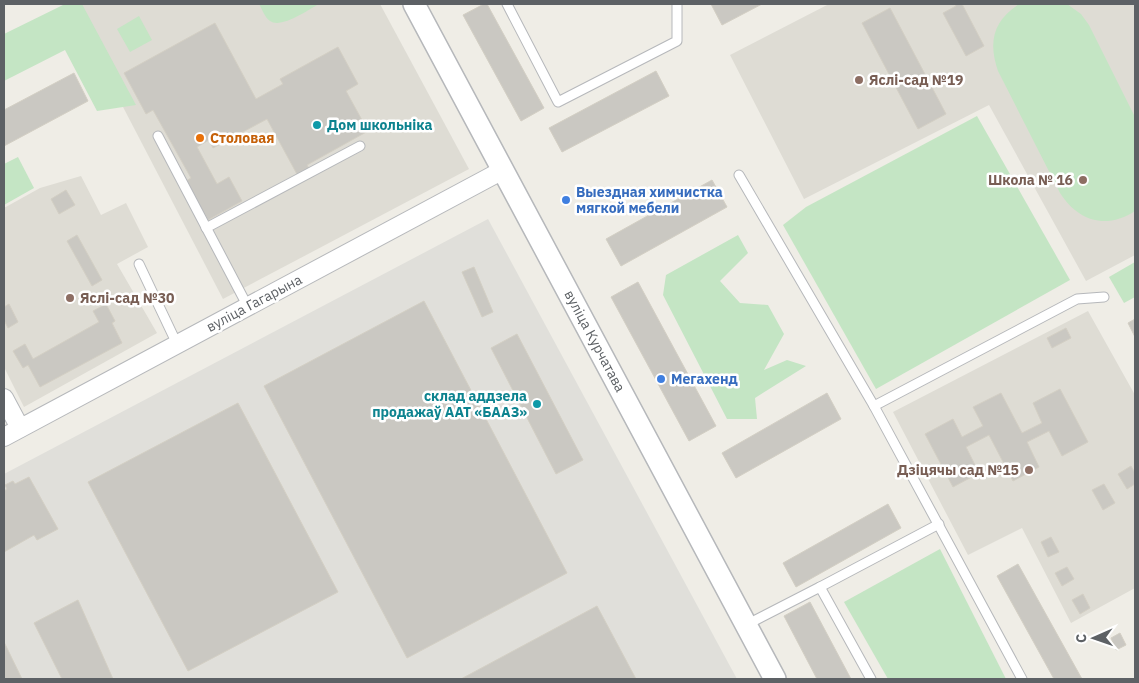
<svg xmlns="http://www.w3.org/2000/svg" width="1139" height="683" viewBox="0 0 1139 683" font-family="'IBM Plex Sans',sans-serif">
  <rect width="100%" height="100%" fill="#efede6"/>
  <path fill="#e0dfda" d="M488,219L737,679H4V474Z"/>
  <g fill="#dedcd4">
    <path d="M80,4H380L469,169L223,299L72,9Z"/>
    <path d="M829,4H1135V255L1086,281L989,105L804,199L730,55Z"/>
    <path d="M81,176L101,215L126,203L148,247L117,264L157,333L24,407L4,367V208L40,188Z"/>
    <path d="M1088,311L1135,395V588L1071,623L1022,528L968,555L893,412Z"/>
  </g>
  <g fill="#c4e5c4">
    <path d="M65,4H82L136,105L97,111L65,50L4,81V34Z"/>
    <path d="M259,4H319C308,10 281,29 270,21C265,18 262,9 259,4Z"/>
    <path d="M1019,4H1067L1081,14L1089,25L1135,117V211C1106,230 1078,221 1060,193L998,71C988,42 993,21 1019,4Z"/>
    <path d="M139,16L152,40L130,52L117,29Z"/>
    <path d="M977,116L1070,280L876,389L783,225L806,207Z"/>
    <path d="M18,157L34,188L4,205V164Z"/>
    <path d="M738,235L748,253L720,281L740,303L768,305L784,334L764,370L787,360L806,366L755,398L757,419H727L663,295L666,275Z"/>
    <path d="M1135,262V297L1124,303L1109,277Z"/>
    <path d="M940,549L1006,679H888L844,602Z"/>
  </g>
  <g fill="#cac8c2" stroke="#d3cfc4">
    <path d="M484,4H487L544,108L521,121L463,15Z"/>
    <path d="M711,4H762L722,25Z"/>
    <path d="M955,4H962L984,46L966,56L943,13L956,6Z"/>
    <path d="M890,8L946,114L918,129L862,23Z"/>
    <path d="M215,23L256,99L283,84L280,79L338,47L358,84L346,91L368,131L307,165L310,170L298,176L267,119L213,148L209,140L197,147L217,184L229,177L242,201L208,220L186,181L191,178L153,110L146,114L124,73Z"/>
    <path d="M656,71L669,96L562,152L549,128Z"/>
    <path d="M74,73L88,101L4,146V110Z"/>
    <path d="M712,180L727,207L621,266L606,239Z"/>
    <path d="M66,190L75,205L59,214L51,199Z"/>
    <path d="M77,235L102,280L92,286L67,241Z"/>
    <path d="M474,267L493,312L482,317L462,272Z"/>
    <path d="M638,282L716,426L689,441L611,297Z"/>
    <path d="M424,301L567,573L407,658L264,386Z"/>
    <path d="M9,304L18,322L8,328L4,320V307Z"/>
    <path d="M106,304L115,321L112,323L122,343L40,387L28,365L23,368L13,351L25,344L33,359L99,322L93,311Z"/>
    <path d="M1135,319V337L1128,323Z"/>
    <path d="M1066,328L1071,338L1052,348L1047,338Z"/>
    <path d="M517,334L583,460L556,474L491,348Z"/>
    <path d="M1060,389L1088,442L1062,456L1049,431L1027,442L1039,467L1013,481L989,435L966,447L979,473L953,487L925,434L953,419L962,437L983,426L973,407L1001,393L1022,433L1042,423L1033,403Z"/>
    <path d="M827,393L841,419L736,478L722,453Z"/>
    <path d="M238,403L338,592L188,671L88,482Z"/>
    <path d="M1131,466L1135,473V484L1127,489L1118,474Z"/>
    <path d="M29,477L58,529L37,540L34,535L4,552V491L7,489L5,485L13,481L15,484Z"/>
    <path d="M1104,484L1115,503L1103,510L1092,490Z"/>
    <path d="M888,504L901,528L796,587L783,563Z"/>
    <path d="M1051,537L1059,552L1048,557L1041,542Z"/>
    <path d="M1018,564L1082,679H1054L997,576Z"/>
    <path d="M1067,567L1074,579L1062,586L1055,573Z"/>
    <path d="M1083,594L1090,608L1080,614L1072,600Z"/>
    <path d="M78,600L113,679H62L34,623Z"/>
    <path d="M810,602L851,679H817L784,616Z"/>
    <path d="M597,606L636,679H461Z"/>
    <path d="M1120,633L1126,645L1116,650L1111,638Z"/>
    <path d="M4,642L22,679H4Z"/>
  </g>
  <g fill="none" stroke-linecap="round" stroke-linejoin="round">
    <defs>
      <g id="service">
        <path d="M507,4L558,102L677,41V4"/>
        <path d="M158,136L248,307"/>
        <path d="M739,175L874,406L1077,299L1104,297"/>
        <path d="M206,228L360,146"/>
        <path d="M139,264L177,344"/>
        <path d="M874,406L1022,679"/>
        <path d="M820,587L939,524"/>
        <path d="M746,625L820,587L871,679"/>
      </g>
      <g id="minor">
        <path d="M4,398L20,428"/>
        <path d="M4,437L503,170"/>
      </g>
      <path id="tertiary" d="M414,4L775,679"/>
    </defs>
    <use href="#service" stroke="#b6b8bb" stroke-width="11"/>
    <use href="#minor" stroke="#b6b8bb" stroke-width="20"/>
    <use href="#tertiary" stroke="#b6b8bb" stroke-width="24"/>
    <use href="#service" stroke="#fff" stroke-width="9"/>
    <use href="#minor" stroke="#fff" stroke-width="18"/>
    <use href="#tertiary" stroke="#fff" stroke-width="21"/>
  </g>
  <g fill="#8d6e63" stroke="#fff" stroke-width="2">
    <circle cx="859" cy="80" r="5"/>
    <circle cx="1083" cy="180" r="5"/>
    <circle cx="70" cy="298" r="5"/>
    <circle cx="1029" cy="470" r="5"/>
  </g>
  <g fill="#0f9aa8" stroke="#fff" stroke-width="2">
    <circle cx="317" cy="125" r="5"/>
    <circle cx="537" cy="404" r="5"/>
  </g>
  <circle fill="#e8710a" stroke="#fff" stroke-width="2" cx="200" cy="138" r="5"/>
  <g fill="#3f7fe0" stroke="#fff" stroke-width="2">
    <circle cx="566" cy="200" r="5"/>
    <circle cx="661" cy="379" r="5"/>
  </g>
  <g text-anchor="middle" stroke-width="5" stroke-linejoin="round" paint-order="stroke">
    <g font-size="14" font-weight="bold" fill="#785e54" stroke="#fff" text-anchor="start">
      <text x="869" y="85">Яслі-сад №19</text>
      <text x="1073" y="185" text-anchor="end">Школа № 16</text>
      <text x="80" y="303">Яслі-сад №30</text>
      <text x="1019" y="475" text-anchor="end">Дзіцячы сад №15</text>
    </g>
    <g font-size="14" font-weight="bold" fill="#0d838f" stroke="#fff" text-anchor="start">
      <text x="327" y="130">Дом школьніка</text>
      <text x="527" y="401" text-anchor="end">склад аддзела<tspan x="527" dy="16">продажаў ААТ «БААЗ»</tspan></text>
    </g>
    <g font-size="14" font-weight="bold" fill="#c56008" stroke="#fff" text-anchor="start">
      <text x="210" y="143">Столовая</text>
    </g>
    <g font-size="14" font-weight="bold" fill="#366cbe" stroke="#fff" text-anchor="start">
      <text x="576" y="197">Выездная химчистка<tspan x="576" dy="16">мягкой мебели</tspan></text>
      <text x="671" y="384">Мегахенд</text>
    </g>
    <g font-size="14" fill="#5d6165" stroke="#fff">
      <text transform="translate(254 303) rotate(-28)" y="5">вуліца Гагарына</text>
      <text transform="translate(595 341) rotate(62)" y="5">вуліца Курчатава</text>
    </g>
  </g>
  <rect width="1139" height="683" fill="none" stroke="#5d6165" stroke-width="10"/>
  <g transform="translate(1094 638) rotate(268)" stroke="#ffffff" stroke-width="4" paint-order="stroke">
  <path d="M0-4L9 19L0 12L-9 19Z" fill="#5d6165"/>
  <text y="-8" font-size="14" font-weight="bold" text-anchor="middle" fill="#5d6165">С</text>
  </g>
</svg>
